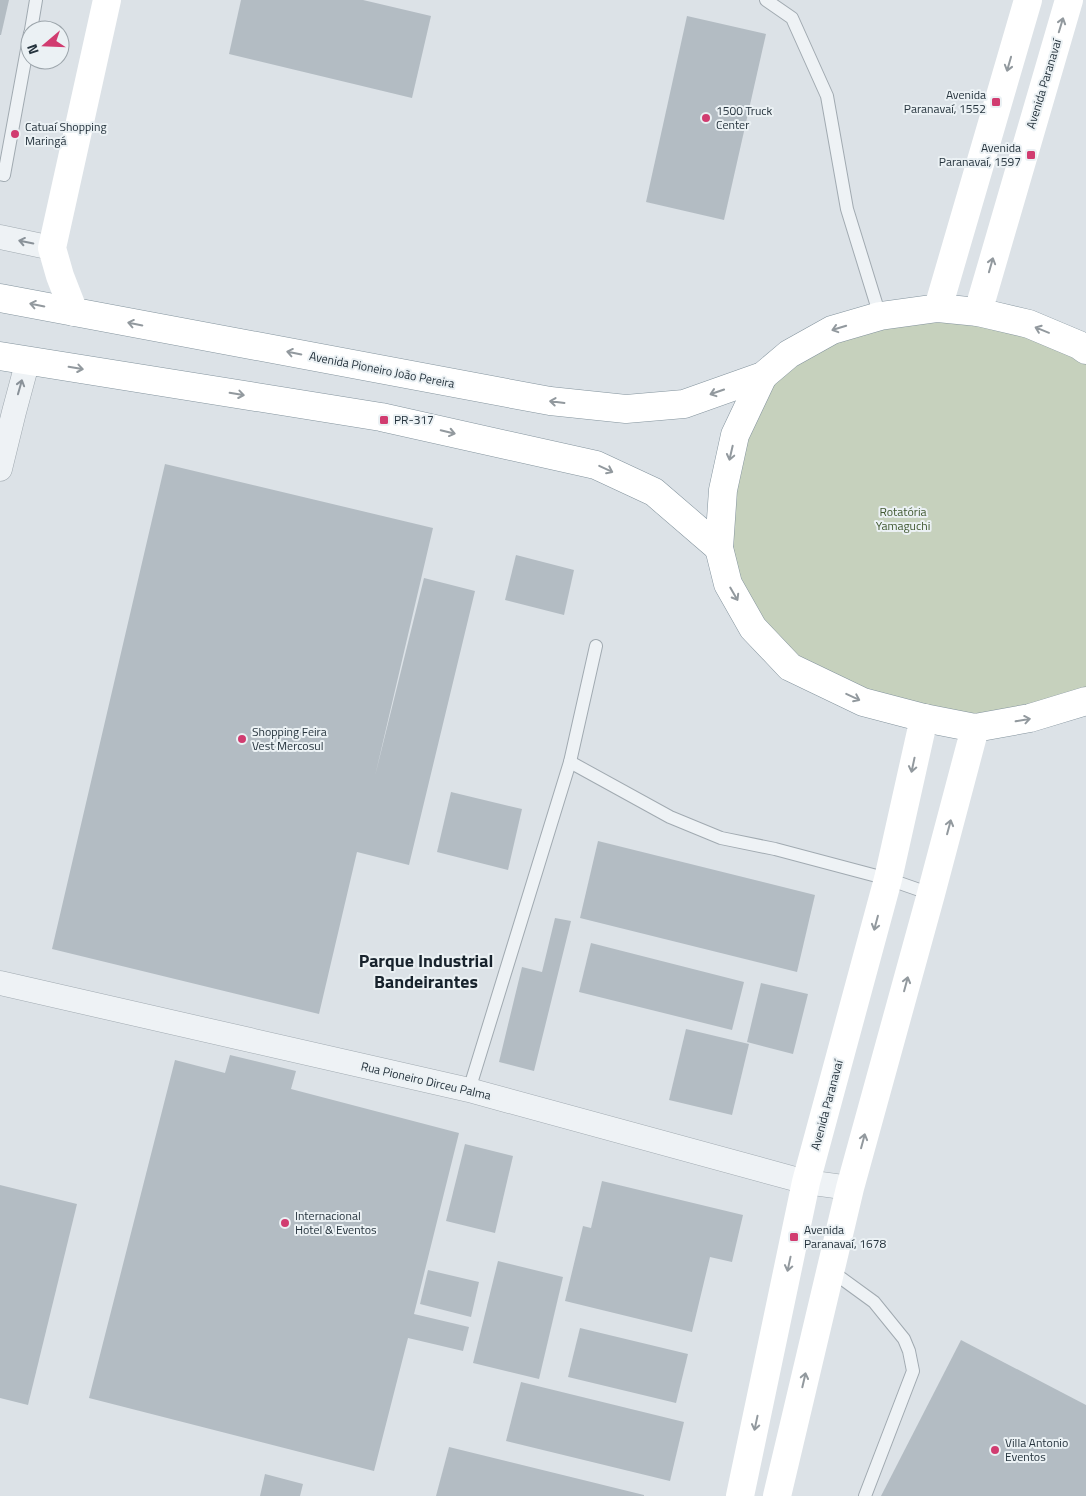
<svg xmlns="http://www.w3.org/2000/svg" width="1086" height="1496" viewBox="0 0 1086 1496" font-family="'Titillium Web',sans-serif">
  <rect width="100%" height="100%" fill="#dce2e7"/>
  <path fill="#c6d1bd" d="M938,308L1086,350V701L975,728L790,667L728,584L735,435L789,354Z"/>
  <g fill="#b3bcc3">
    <path d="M0,0H9L1,35H0Z"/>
    <path d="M241,0H363L431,16L412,98L229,54Z"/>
    <path d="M687,16L766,34L724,220L646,202Z"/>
    <path d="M165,464L433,528L375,776L424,578L475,591L409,865L357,852L319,1014L52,949Z"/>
    <path d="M516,555L574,570L564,615L505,600Z"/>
    <path d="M451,792L522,809L508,870L437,852Z"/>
    <path d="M598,841L815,895L797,972L580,918Z"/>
    <path d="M555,918L571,921L534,1071L499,1062L522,967L542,972Z"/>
    <path d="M591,943L744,982L732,1030L579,992Z"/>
    <path d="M761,983L808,994L793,1054L747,1042Z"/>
    <path d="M686,1029L749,1044L732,1115L669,1100Z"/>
    <path d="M230,1055L296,1071L291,1089L459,1133L414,1314L469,1327L463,1351L408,1338L374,1471L89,1398L175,1060L225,1073Z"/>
    <path d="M465,1144L513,1156L495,1233L446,1221Z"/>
    <path d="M602,1181L743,1215L732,1262L710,1257L692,1332L565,1301L583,1226L591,1228Z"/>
    <path d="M0,1185L77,1204L28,1405L0,1398Z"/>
    <path d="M498,1261L563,1277L539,1379L473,1363Z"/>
    <path d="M428,1270L479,1282L471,1317L420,1304Z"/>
    <path d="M580,1328L688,1354L676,1403L568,1377Z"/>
    <path d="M961,1340L1086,1405V1496H881Z"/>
    <path d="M521,1382L684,1422L670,1481L506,1441Z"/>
    <path d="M449,1447L644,1495V1496H436Z"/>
    <path d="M265,1474L303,1484L300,1496H260Z"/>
  </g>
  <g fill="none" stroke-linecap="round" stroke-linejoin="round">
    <defs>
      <g id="lane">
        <path d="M766,0L792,18L827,96L847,209L880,316"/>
        <path d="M31,30L36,0"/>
        <path d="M0,174L4,175L30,33"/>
        <path d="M570,762L670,817L721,838L775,849L888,879L931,894"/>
        <path d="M469,1090L570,762L596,646"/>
        <path d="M830,1270L874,1302L904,1339L909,1351L913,1371L865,1496"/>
      </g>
      <g id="street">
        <path d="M0,237L52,248"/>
        <path d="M0,469L14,412L28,360"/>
        <path d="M0,983L469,1090L806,1182L850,1188"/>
      </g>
      <g id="highway">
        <path d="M0,298L550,401L626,409L684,404L763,376L789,354L832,330L880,316L938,308L978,312L1029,324L1079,345L1086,350"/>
        <path d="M0,356L381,417L596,465L654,492L719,548"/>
        <path d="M763,376L735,435L723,490L719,548L728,584L753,628L790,667L863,702L924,718L975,728L1030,718L1086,701"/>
      </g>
    </defs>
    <use href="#lane" stroke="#a1aab1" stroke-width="14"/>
    <use href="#street" stroke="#a1aab1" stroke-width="25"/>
    <use href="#highway" stroke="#83939d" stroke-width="29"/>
    <use href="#lane" stroke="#eef2f5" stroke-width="12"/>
    <use href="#street" stroke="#eef2f5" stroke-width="24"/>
    <g stroke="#fff" stroke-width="28">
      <path d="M938,308L1028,0"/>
      <path d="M74,312L60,276L52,248L107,0"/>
      <path d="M978,312L1069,0"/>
      <path d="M740,1496L806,1182L888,879L924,718"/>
      <path d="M777,1496L850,1188L931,894L975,728"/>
    </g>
    <use href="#highway" stroke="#fff" stroke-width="28"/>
  </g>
  <defs><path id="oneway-shaft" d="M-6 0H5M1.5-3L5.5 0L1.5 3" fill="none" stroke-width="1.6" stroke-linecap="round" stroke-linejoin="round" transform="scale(1.25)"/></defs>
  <g stroke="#92999e">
    <use href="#oneway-shaft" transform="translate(1061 25) rotate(-73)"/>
    <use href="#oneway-shaft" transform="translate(1009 64) rotate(106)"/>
    <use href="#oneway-shaft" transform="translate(991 265) rotate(-74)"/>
    <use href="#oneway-shaft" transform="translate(37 305) rotate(-169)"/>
    <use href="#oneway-shaft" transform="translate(135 324) rotate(-169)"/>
    <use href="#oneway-shaft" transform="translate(839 328) rotate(163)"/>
    <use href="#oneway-shaft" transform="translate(1042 330) rotate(-158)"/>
    <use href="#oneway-shaft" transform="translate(294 353) rotate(-169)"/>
    <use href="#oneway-shaft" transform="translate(76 368) rotate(9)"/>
    <use href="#oneway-shaft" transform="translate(717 392) rotate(161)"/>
    <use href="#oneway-shaft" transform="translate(237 394) rotate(9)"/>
    <use href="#oneway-shaft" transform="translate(557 402) rotate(-173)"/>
    <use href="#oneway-shaft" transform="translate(448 432) rotate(13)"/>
    <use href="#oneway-shaft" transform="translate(731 453) rotate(103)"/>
    <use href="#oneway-shaft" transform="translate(606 469) rotate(25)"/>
    <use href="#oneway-shaft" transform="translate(734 594) rotate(60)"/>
    <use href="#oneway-shaft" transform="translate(853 697) rotate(25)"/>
    <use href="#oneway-shaft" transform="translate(1023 720) rotate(-10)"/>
    <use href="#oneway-shaft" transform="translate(913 765) rotate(102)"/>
    <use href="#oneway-shaft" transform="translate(949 827) rotate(-75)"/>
    <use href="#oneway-shaft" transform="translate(876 923) rotate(105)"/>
    <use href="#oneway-shaft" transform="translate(906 984) rotate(-75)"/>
    <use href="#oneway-shaft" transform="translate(863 1141) rotate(-75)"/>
    <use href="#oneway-shaft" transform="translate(789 1264) rotate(102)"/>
    <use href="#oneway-shaft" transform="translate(804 1380) rotate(-77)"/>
    <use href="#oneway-shaft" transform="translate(756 1423) rotate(102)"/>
  </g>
  <g stroke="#8a9299">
    <use href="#oneway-shaft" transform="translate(26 242) rotate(-168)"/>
    <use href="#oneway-shaft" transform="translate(20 387) rotate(-74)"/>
  </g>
  <g fill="#d13c70" stroke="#ebf1f4" stroke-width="2">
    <rect x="991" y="97" width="10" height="10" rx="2.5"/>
    <circle cx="706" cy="118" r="5"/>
    <circle cx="15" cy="134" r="5"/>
    <rect x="1026" y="150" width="10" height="10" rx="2.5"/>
    <rect x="379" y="415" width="10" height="10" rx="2.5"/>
    <circle cx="242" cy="739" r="5"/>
    <circle cx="285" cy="1223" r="5"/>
    <rect x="789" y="1232" width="10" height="10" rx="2.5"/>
    <circle cx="995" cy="1450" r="5"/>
  </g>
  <g text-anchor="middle" stroke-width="4" stroke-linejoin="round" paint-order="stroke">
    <g font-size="12" fill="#25333d" stroke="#ebf1f4">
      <text transform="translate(1044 84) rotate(-73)" y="4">Avenida Paranavaí</text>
      <text transform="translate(382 370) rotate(11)" y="4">Avenida Pioneiro João Pereira</text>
      <text transform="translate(426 1081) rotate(13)" y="4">Rua Pioneiro Dirceu Palma</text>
      <text transform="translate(827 1105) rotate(-75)" y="4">Avenida Paranavaí</text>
    </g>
    <g font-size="12" fill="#25333d" stroke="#ebf1f4" text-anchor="start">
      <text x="986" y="99" text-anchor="end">Avenida<tspan x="986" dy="14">Paranavaí, 1552</tspan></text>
      <text x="716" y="115">1500 Truck<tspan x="716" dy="14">Center</tspan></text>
      <text x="25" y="131">Catuaí Shopping<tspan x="25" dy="14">Maringá</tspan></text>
      <text x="1021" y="152" text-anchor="end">Avenida<tspan x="1021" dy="14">Paranavaí, 1597</tspan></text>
      <text x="394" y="424">PR-317</text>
      <text x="252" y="736">Shopping Feira<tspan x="252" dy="14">Vest Mercosul</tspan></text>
      <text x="295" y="1220">Internacional<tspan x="295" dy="14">Hotel &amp; Eventos</tspan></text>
      <text x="804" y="1234">Avenida<tspan x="804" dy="14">Paranavaí, 1678</tspan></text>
      <text x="1005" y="1447">Villa Antonio<tspan x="1005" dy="14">Eventos</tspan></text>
    </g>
    <g font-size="12" fill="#415932" stroke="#ebf1f4">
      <text x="903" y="516">Rotatória<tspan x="903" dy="14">Yamaguchi</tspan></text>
    </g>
    <g font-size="18" font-weight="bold" fill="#18232d" stroke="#ebf1f4">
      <text x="426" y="967">Parque Industrial<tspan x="426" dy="21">Bandeirantes</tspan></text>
    </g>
  </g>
  <g transform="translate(45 45) rotate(251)"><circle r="24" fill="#ebf1f4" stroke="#9ca5ab"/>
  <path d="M0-4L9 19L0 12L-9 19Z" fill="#d13c70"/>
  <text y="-8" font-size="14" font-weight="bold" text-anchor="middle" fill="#25333d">N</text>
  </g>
</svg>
